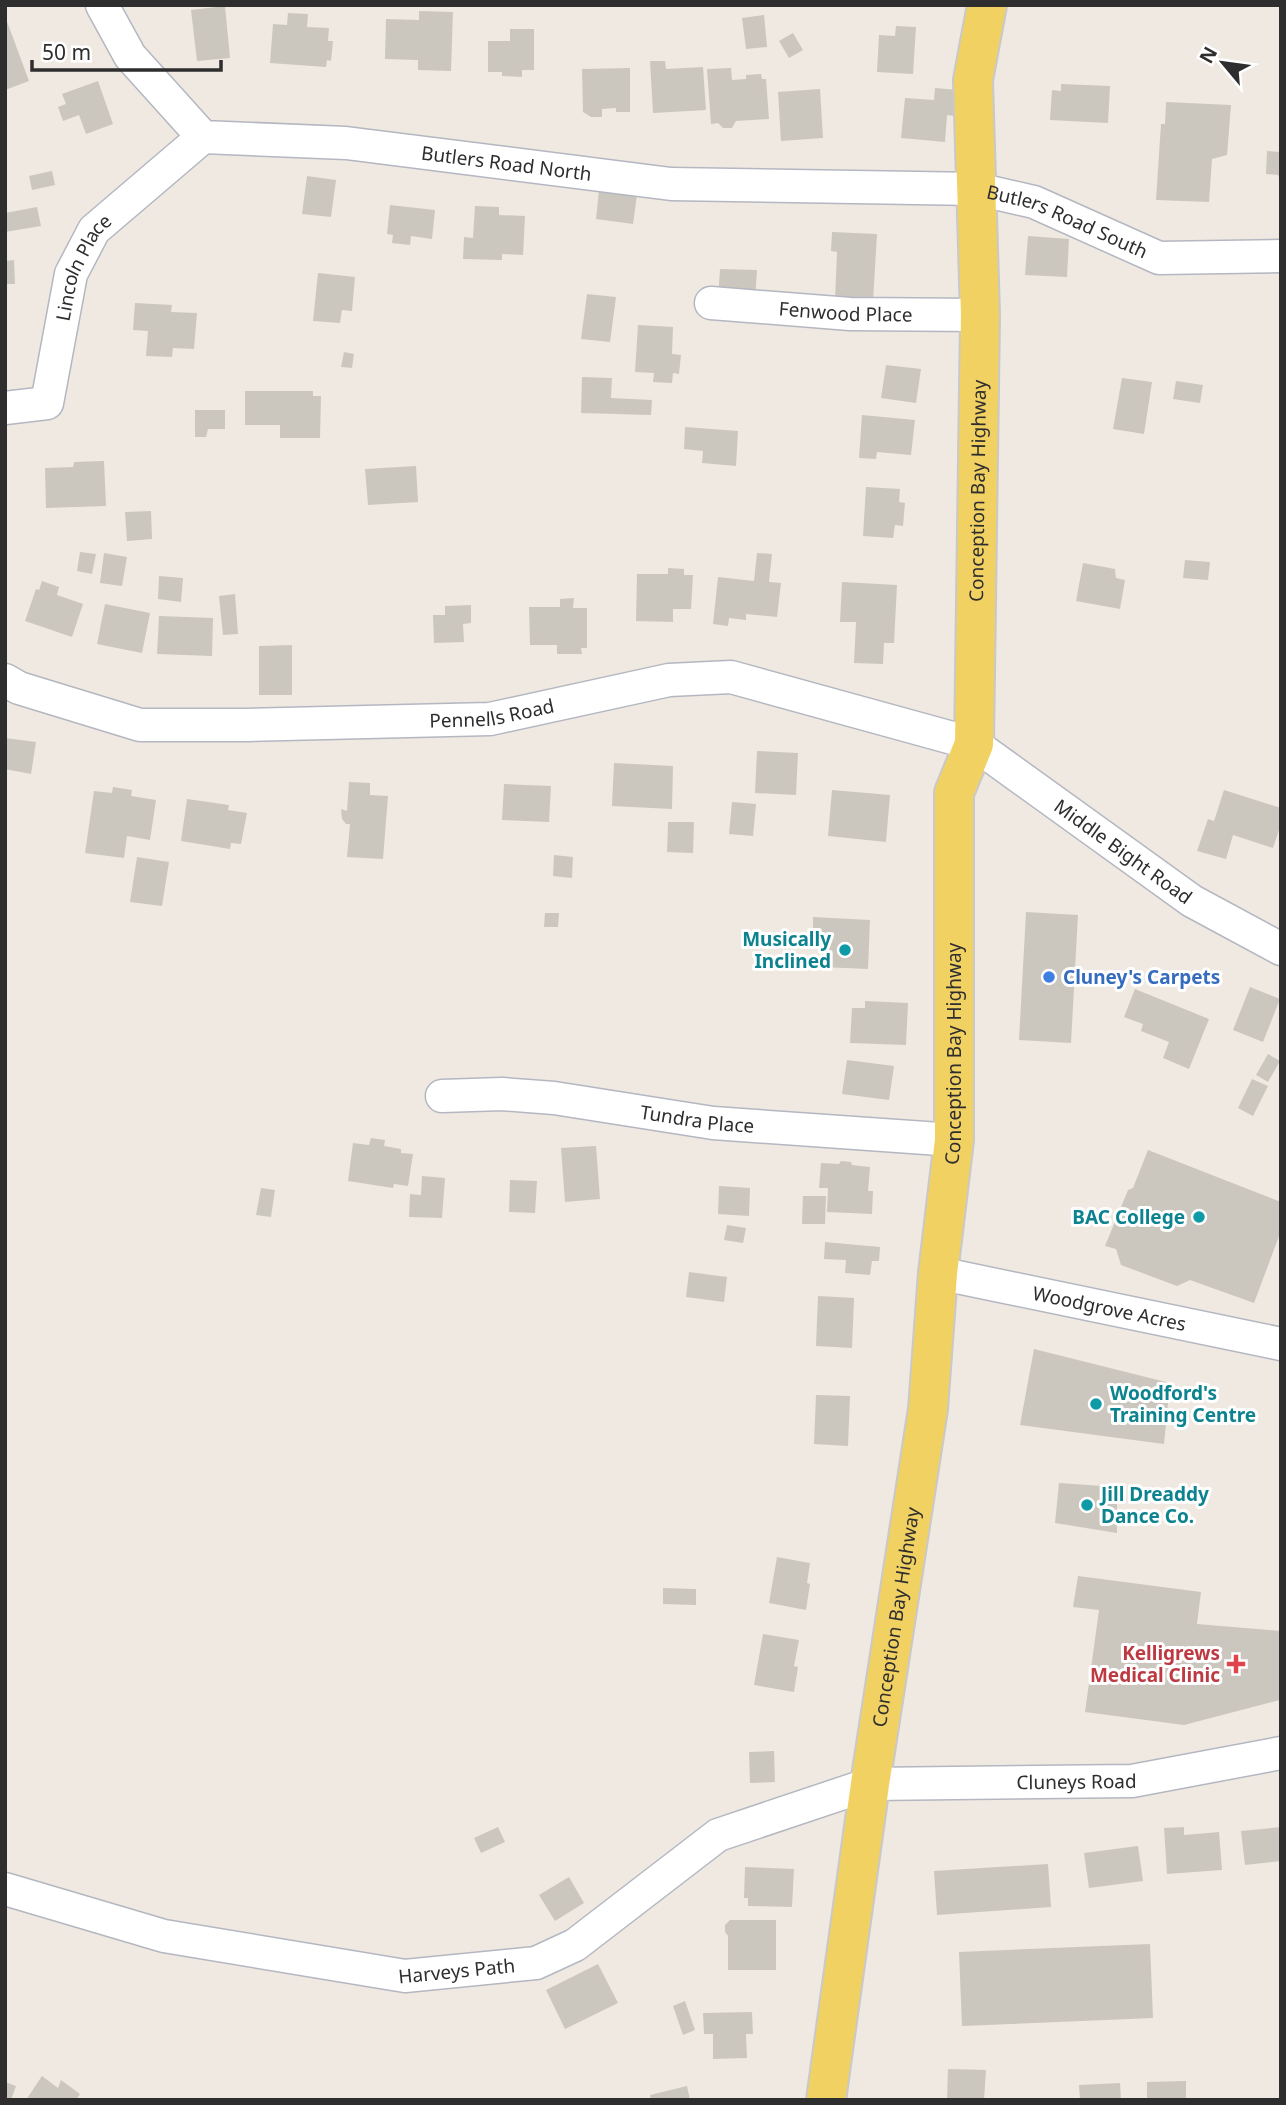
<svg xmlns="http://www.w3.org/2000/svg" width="1286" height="2105" viewBox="0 0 1286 2105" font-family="'Noto Sans',sans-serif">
  <rect width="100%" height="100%" fill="#efe9e1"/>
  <g fill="#cbc7bf">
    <path d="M225,6L230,58L197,61L191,10Z"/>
    <path d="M419,11L453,12L451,71L418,70V60L385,59L386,19L419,20Z"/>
    <path d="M288,13L308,14L307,27L329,28L328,41H333L331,61L327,60L326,67L270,63L273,24L287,25Z"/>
    <path d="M764,15L767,47L746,49L742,18Z"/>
    <path d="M5,16L29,81L5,90Z"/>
    <path d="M896,26L916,27L913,74L877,72L879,35L895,36Z"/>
    <path d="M510,29H534V70H522V77L502,76V72H488V41H510Z"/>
    <path d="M793,33L803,50L789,58L779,41Z"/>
    <path d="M650,61H665L666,69L703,67L706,110L653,113Z"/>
    <path d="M630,68V112H616V108L602,109V117H591L583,112L582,69Z"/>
    <path d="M731,68L732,80L746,79V75L761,74L762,79H766L769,119L736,121L732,128H723L718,123L711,124L707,69Z"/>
    <path d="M98,81L113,124L86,134L79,115L63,121L58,107L66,104L62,94Z"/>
    <path d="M1061,84L1110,86L1108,123L1050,120L1052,90L1061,91Z"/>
    <path d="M935,88L958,90L956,116L947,115L945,142L901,138L905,98L934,100Z"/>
    <path d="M820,89L823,138L781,141L778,92Z"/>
    <path d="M1166,102L1231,105L1227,155L1212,159L1209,202L1156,200L1161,124H1165Z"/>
    <path d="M1267,151L1281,152V182L1278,175L1266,174Z"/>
    <path d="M52,171L55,185L32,190L29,176Z"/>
    <path d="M307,176L336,180L331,217L302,214Z"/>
    <path d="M599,190L637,195L633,224L596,219Z"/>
    <path d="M390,205L435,210L432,239L411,236L410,245L392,243L393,235L387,234Z"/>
    <path d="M475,206L499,207V215L525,216L523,255L502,254V260L463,259L464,237L473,238Z"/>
    <path d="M37,207L41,226L5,232V213Z"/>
    <path d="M832,232L877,234L873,302L835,300L837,252L831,251Z"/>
    <path d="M1028,236L1069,239L1067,277L1025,275Z"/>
    <path d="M14,260L15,284H5V261Z"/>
    <path d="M720,269L757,270L755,300L718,299Z"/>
    <path d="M318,273L355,277L352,311L342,310L340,323L313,321Z"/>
    <path d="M587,294L616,297L610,342L581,339Z"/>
    <path d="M135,303L172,305L171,312L197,313L194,349L173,348L172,357L146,356L148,331L133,330Z"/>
    <path d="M638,325L673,327L672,354L681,355L679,374L673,373L672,383L653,382L654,373L635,372Z"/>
    <path d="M344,352L354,354L352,368L341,367Z"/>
    <path d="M886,365L921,369L916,403L881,398Z"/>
    <path d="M582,377L612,378L611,398L652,400L651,415L581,413Z"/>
    <path d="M1122,378L1152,382L1144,434L1113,429Z"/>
    <path d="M1176,381L1203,385L1200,403L1173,399Z"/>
    <path d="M245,391H313V396H321L320,438H280V425H245Z"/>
    <path d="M195,410H225V429H208L206,437H195Z"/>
    <path d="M862,415L915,420L911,455L877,452L876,459L859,458Z"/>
    <path d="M685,427L738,431L736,466L702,463L703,451L684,449Z"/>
    <path d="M104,461L106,506L46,508L45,468L73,467L74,462Z"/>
    <path d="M416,466L418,502L368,505L365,469Z"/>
    <path d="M866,487L900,489L899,502L905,503L903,526L895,525L893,538L863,536Z"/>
    <path d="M151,511L152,539L127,541L125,512Z"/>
    <path d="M80,552L96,554L92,574L77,571Z"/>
    <path d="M104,553L127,557L122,586L100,583Z"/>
    <path d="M757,553L772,554L769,582L781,583L777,617L746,614V620L729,618L728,626L713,624L718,577L754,581Z"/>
    <path d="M1185,560L1210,562L1208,580L1183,578Z"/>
    <path d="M1083,563L1115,569L1116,578L1125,580L1120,609L1076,601Z"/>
    <path d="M668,568L684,569V575H693L691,609H673V622L636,621L637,574H668Z"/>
    <path d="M159,576L183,578L181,602L158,599Z"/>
    <path d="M42,581L59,587L57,595L83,604L72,637L25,621L36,589L39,590Z"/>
    <path d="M842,582L897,585L894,643H884L883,664L854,663L856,622H840Z"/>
    <path d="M235,594L238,634L223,635L219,596Z"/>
    <path d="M574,598L573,608H587V648H581L582,654H557V645H530L529,607H560V599Z"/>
    <path d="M105,604L150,613L142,653L97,644Z"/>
    <path d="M471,605V623L463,624L464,642L434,643L433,615H445V606Z"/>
    <path d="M159,616L213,618L212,656L157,654Z"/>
    <path d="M292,645V695H259V646Z"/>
    <path d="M5,738L36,742L31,774L5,769Z"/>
    <path d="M757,751L798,753L796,795L755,793Z"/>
    <path d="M614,763L673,766L672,809L612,806Z"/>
    <path d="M349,782L370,783V795L388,796L383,859L347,857L350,824H346L342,819L341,809L347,811Z"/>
    <path d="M504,784L551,786L549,822L502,820Z"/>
    <path d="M113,787L132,790L131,796L156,800L150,840L127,836L124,858L85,853L94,791L112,793Z"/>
    <path d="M832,790L890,795L886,842L828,836Z"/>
    <path d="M1224,790L1281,808V824L1273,848L1233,835L1226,859L1197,851L1208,819L1214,821Z"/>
    <path d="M187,799L229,805L228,810L247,813L241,844L231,843L230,849L181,841Z"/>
    <path d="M732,802L756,804L753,836L729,834Z"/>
    <path d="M668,822H694L693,853L667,852Z"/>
    <path d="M554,855L573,857L572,878L553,876Z"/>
    <path d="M137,857L169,862L162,906L130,902Z"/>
    <path d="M1026,912L1078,915L1071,1043L1019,1040Z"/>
    <path d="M545,913H559L558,927H544Z"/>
    <path d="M813,917L870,920L868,969L821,967L823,933H813Z"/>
    <path d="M1250,987L1280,999L1263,1042L1233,1030Z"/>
    <path d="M1135,989L1209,1019L1189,1069L1163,1058L1169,1042L1141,1031L1143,1024L1124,1017Z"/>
    <path d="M865,1001L908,1003L906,1045L850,1043L852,1008H865Z"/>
    <path d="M1268,1054L1280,1061L1268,1082L1256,1075Z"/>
    <path d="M847,1060L894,1066L889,1100L842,1094Z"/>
    <path d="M1252,1079L1268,1086L1253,1116L1238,1108Z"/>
    <path d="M371,1138L385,1140L384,1146L401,1149V1153L413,1154L408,1186L394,1184L393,1188L348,1181L353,1143L369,1145Z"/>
    <path d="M596,1146L600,1199L565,1202L561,1148Z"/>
    <path d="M1148,1150L1281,1202V1231L1254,1303L1190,1280L1177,1286L1121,1265L1116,1249L1105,1246L1128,1190L1133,1188Z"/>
    <path d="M841,1161L851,1162L852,1165L870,1167L868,1191H873L872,1214L827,1212L828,1188H819L821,1163L839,1164Z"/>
    <path d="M422,1176L445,1178L442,1218L409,1217L410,1194L421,1195Z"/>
    <path d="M510,1180L537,1181L535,1213L509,1212Z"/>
    <path d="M719,1186L750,1188L749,1216L718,1214Z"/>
    <path d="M261,1188L275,1190L271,1217L256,1215Z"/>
    <path d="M803,1196H826L825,1224H802Z"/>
    <path d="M727,1225L746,1228L743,1243L724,1240Z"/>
    <path d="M825,1242L880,1247L879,1261H872L870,1275L845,1273L846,1260L824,1259Z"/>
    <path d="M689,1272L727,1277L724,1302L686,1297Z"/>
    <path d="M818,1296L854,1298L852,1348L816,1346Z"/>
    <path d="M1034,1349L1170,1383L1164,1444L1020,1425Z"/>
    <path d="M816,1395L850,1396L848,1446L814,1444Z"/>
    <path d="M1059,1483L1117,1487V1533L1055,1523Z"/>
    <path d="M777,1557L810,1563L807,1583L810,1584L806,1610L769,1603Z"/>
    <path d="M1078,1576L1201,1592L1197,1624L1281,1631L1280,1700L1184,1725L1085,1712L1099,1610L1073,1607Z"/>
    <path d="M663,1588L696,1589V1605L663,1604Z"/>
    <path d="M763,1634L799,1640L794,1666L798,1667L794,1692L754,1685Z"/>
    <path d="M774,1751L775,1782L750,1783L749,1752Z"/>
    <path d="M498,1827L505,1842L481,1853L474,1838Z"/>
    <path d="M1184,1827V1835L1219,1832L1222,1870L1167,1874L1164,1828Z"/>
    <path d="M1281,1827V1861L1245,1865L1241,1831Z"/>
    <path d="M1138,1846L1143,1881L1089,1888L1084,1853Z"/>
    <path d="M1048,1864L1051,1907L937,1915L934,1871Z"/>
    <path d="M745,1867L794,1869L792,1907L748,1906V1898H744Z"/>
    <path d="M569,1877L584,1903L555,1921L539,1895Z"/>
    <path d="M730,1920H776V1970H728V1936L725,1932V1925Z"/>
    <path d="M1150,1944L1153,2018L962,2026L959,1952Z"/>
    <path d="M598,1964L618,2003L565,2029L546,1990Z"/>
    <path d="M685,2001L695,2030L683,2035L673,2006Z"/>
    <path d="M752,2012L753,2034H746L747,2058L713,2059V2034H704L703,2013Z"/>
    <path d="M948,2069L986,2070L984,2100H947Z"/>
    <path d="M42,2076L58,2088L61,2080L80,2094L76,2100H26Z"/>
    <path d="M1186,2081V2100H1147V2082Z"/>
    <path d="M5,2082L16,2086L11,2100H5Z"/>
    <path d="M1120,2083L1121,2100H1080L1079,2085Z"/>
    <path d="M687,2086L690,2100H651L650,2095Z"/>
  </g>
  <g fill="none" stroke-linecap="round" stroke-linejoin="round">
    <defs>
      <g id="minor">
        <path id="s1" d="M102,5L130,56L203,137L346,143L671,184L977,189L1034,202L1159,258L1281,256"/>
        <path id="s2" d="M711,303L850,314L980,315"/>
        <path id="s3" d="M5,408L47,403L71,274L94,230L203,137"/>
        <path id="s4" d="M5,680L19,688L140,725H247L490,719L669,680L731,677L974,744L1192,901L1281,949"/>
        <path id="s5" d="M442,1096L502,1094L554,1098L713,1123L954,1140"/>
        <path id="s6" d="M938,1273L1281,1344"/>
        <path id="s7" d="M5,1889L164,1936L405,1976L536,1963L575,1945L718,1835L870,1784L1132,1781L1281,1753"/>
      </g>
      <g id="major">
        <path id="s8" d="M826,2100L870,1784L928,1409L938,1273L954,1140V793L974,744L980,315L973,80L987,5"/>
      </g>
    </defs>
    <use href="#minor" stroke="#b4b7c1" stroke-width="35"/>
    <use href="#major" stroke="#c9c9c9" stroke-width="42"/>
    <use href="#minor" stroke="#fff" stroke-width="32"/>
    <use href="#major" stroke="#f2d163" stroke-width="38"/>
  </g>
  <g fill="#0f9aa8" stroke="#fff" stroke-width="2.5">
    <circle cx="845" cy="950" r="7"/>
    <circle cx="1199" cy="1217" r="7"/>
    <circle cx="1096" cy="1404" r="7"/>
    <circle cx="1087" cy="1505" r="7"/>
  </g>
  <circle fill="#3f7fe0" stroke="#fff" stroke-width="2.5" cx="1049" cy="977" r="7"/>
  <path fill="#e0444e" stroke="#fff" stroke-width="2.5" d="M1232.5 1653.5h7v7h7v7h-7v7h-7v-7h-7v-7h7z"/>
  <g text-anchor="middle" stroke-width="6" stroke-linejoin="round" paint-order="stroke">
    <g font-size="19" fill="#2e2e2e" stroke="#fff">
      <text dy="7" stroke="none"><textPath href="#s1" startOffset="472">Butlers Road North</textPath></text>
      <text dy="7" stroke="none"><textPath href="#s1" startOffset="1040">Butlers Road South</textPath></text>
      <text dy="7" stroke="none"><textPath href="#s3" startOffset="184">Lincoln Place</textPath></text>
      <text dy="7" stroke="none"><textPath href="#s2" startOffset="135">Fenwood Place</textPath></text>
      <text dy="7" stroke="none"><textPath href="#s8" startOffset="1622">Conception Bay Highway</textPath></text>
      <text dy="7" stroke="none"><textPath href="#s4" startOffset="495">Pennells Road</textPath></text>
      <text dy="7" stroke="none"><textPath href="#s4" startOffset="1174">Middle Bight Road</textPath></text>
      <text dy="7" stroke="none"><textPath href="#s8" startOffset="1055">Conception Bay Highway</textPath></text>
      <text dy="7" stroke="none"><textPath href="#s5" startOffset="257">Tundra Place</textPath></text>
      <text dy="7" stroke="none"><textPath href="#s6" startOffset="175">Woodgrove Acres</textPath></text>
      <text dy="7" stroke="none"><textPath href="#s8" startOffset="488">Conception Bay Highway</textPath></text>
      <text dy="7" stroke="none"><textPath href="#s7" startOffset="1132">Cluneys Road</textPath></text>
      <text dy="7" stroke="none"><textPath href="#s7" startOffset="462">Harveys Path</textPath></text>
    </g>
    <g font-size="19" font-weight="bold" fill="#0d838f" stroke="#fff" text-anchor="end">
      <text x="831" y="946">Musically<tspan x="831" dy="22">Inclined</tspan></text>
      <text x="1185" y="1224">BAC College</text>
      <text x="1110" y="1400" text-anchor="start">Woodford's<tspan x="1110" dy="22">Training Centre</tspan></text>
      <text x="1101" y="1501" text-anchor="start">Jill Dreaddy<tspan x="1101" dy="22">Dance Co.</tspan></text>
    </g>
    <g font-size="19" font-weight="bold" fill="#366cbe" stroke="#fff" text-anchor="start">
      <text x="1063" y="984">Cluney's Carpets</text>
    </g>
    <g font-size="19" font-weight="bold" fill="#be3a42" stroke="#fff" text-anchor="end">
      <text x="1220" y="1660">Kelligrews<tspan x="1220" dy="22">Medical Clinic</tspan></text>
    </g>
  </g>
  <rect width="1286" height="2105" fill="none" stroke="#2e2e2e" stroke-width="14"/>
  <g transform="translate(1223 63) rotate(299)" stroke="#ffffff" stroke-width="5" paint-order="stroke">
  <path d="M0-5L12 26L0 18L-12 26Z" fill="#2e2e2e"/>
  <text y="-10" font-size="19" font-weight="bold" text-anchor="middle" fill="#2e2e2e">N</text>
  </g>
  <path d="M32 60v10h189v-10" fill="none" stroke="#2e2e2e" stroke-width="3.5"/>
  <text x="42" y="60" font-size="21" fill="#2e2e2e" stroke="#ffffff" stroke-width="5" paint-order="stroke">50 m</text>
</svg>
